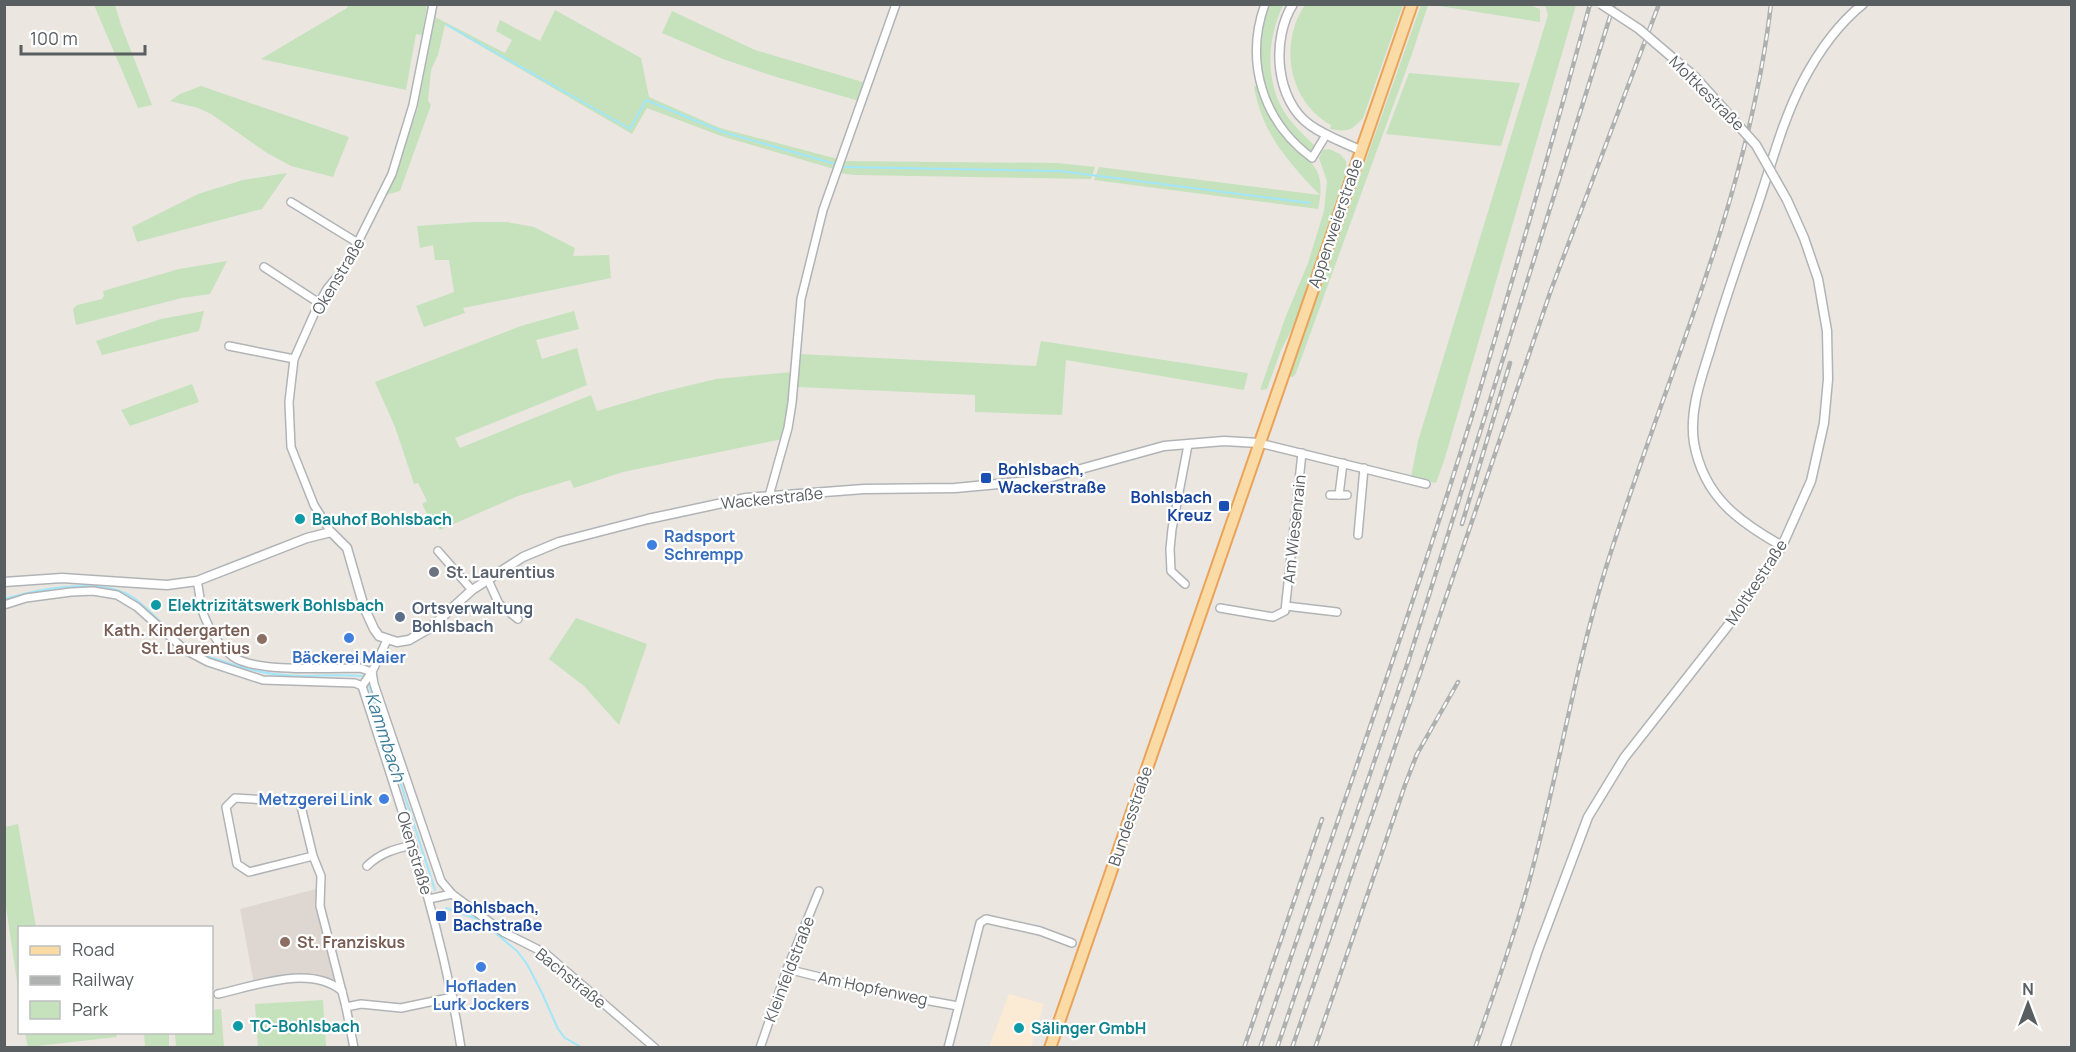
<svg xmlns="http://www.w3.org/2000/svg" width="2076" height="1052" viewBox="0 0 2076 1052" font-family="Manrope,sans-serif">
  <rect width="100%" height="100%" fill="#ebe6e0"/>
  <path fill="#fbead4" d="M1009,994L1044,1004L1031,1047H989Z"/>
  <path fill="#ded7d1" d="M316,889V909L336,982L316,975H292L254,984L240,909Z"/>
  <g fill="#c5e2bd">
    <path d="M94,5H115L121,25L152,105L138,108Z"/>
    <path d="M348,5H427L422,35L416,34L406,90L261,59L347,8Z"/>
    <path d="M1269,5H1283C1267,39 1264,83 1287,116C1295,127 1305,136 1315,146L1312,150H1308C1265,110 1247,60 1269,5Z"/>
    <path d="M1305,5H1403L1363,118C1351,131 1348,132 1330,129L1331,125C1288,101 1279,43 1305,5Z"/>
    <path d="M1421,5H1428L1412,54L1296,373L1293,377H1289Z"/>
    <path d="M1433,5H1530L1540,9V22Z"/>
    <path d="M1545,5H1576L1444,461L1436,483L1411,477L1418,441L1548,15Z"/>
    <path d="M555,10L641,58L649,97L720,128L838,159L834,169L721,136L647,108L632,134L445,25L438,55L431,70L428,101L431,105L400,191L385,195L417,111L435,17L505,53L512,40L496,31L500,20L540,41Z"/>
    <path d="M672,11L755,50L866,83L859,101L773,76L723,59L662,33Z"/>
    <path d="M1409,73L1520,83L1501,146L1386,134Z"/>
    <path d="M201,86L349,137L333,177L291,166L267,153L211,114L198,108L170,101L180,94Z"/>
    <path d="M1254,86H1257C1263,104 1272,121 1284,135C1308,165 1328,163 1318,209L1094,180L1099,167L1320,195C1289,163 1261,132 1254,86Z"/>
    <path d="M1329,149L1340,154L1346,161L1347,177L1295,323L1281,350L1267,389L1260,390L1286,316L1308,263L1324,211L1327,181L1319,158L1323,150Z"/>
    <path d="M843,161L1057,163L1095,167L1091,179L854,175L839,173Z"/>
    <path d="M287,173L262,209L137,242L132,227L198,194L243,180Z"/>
    <path d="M474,222H507L534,227L575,248L573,256L609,255L611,278L463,308L465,313L424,327L416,306L454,292L449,260H435L433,245L420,248L417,226Z"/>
    <path d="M227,261L210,294L182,298L76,325L73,309L77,305L102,299L104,296L103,291L179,269Z"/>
    <path d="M204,311L199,331L102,355L96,341L161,319Z"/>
    <path d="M574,311L579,329L536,340L542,359L577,348L587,385L455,438L460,448L591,395L597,411L658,393L716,379L792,372L787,416L782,439L623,472L574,488L570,480L518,496L440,530L437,525L434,527L422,504L427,501L418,483L414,484L395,427L375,382L521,326Z"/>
    <path d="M1041,341L1248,373L1244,390L1066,360L1062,415L975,412V395L797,387L799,354L1036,366Z"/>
    <path d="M192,384L199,402L130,426L121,410Z"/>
    <path d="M576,618L647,644L619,725L584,686L549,659Z"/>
    <path d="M18,824L36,927L20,928L19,995L5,900V827Z"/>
    <path d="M323,1000L326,1046L258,1047L255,1004Z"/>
    <path d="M221,1009L224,1047H176L175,1033L212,1032V1010Z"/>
    <path d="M116,1032L117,1037L28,1047L25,1033Z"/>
    <path d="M144,1033H169V1047H145Z"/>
  </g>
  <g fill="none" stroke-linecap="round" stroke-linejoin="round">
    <g stroke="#a1e6fa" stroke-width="2">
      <path d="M447,25L630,129L646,100L723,132L835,164"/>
      <path d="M843,167L1060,171L1310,203"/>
      <path d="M4,599C39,589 102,576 134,598C156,614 172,638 196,652C204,656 214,658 222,661C247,670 277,676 303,676C323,676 342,674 362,676L369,685L435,890"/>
      <path d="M446,908L480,920L517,951L527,964L542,993L558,1029L565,1038L583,1048"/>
    </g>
    <defs>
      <g id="minor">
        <path d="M1265,4C1244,62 1263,122 1312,158L1326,135"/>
        <path d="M291,202L358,243"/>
        <path d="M264,267L319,303"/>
        <path d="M229,346L294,359"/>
        <path d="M1259,443L1426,484"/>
        <path d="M1330,495H1347"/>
        <path d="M1339,495L1343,463"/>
        <path d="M769,496L788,428L792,403L801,299L823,210L896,4"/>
        <path d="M331,532L314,505L291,447L289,402L294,359L319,303L327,289L346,266L392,174L413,105L433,4"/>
        <path d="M1358,535L1364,468"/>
        <path d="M438,551L472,590"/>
        <path d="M488,580L499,604L518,619"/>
        <path d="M197,581C200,593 200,607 205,618C210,631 220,647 232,656C253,673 332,668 360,668L372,672"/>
        <path d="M1185,584L1171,571L1170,549L1172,529L1188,445"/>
        <path d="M4,605L26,598L71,592L93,591L117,595L137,607L185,650L208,662L263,680L355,683L362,686"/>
        <path d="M1286,606L1337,612"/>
        <path d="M1220,608L1273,617L1285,611L1302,453"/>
        <path d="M372,672L374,684L441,881L452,894L503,932L545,953L655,1048"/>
        <path d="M362,686C400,805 442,924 461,1048"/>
        <path d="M362,686L372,672L387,640"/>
        <path d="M313,856L249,872L237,864L226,807L235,798L300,802L313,856L321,876L320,906L346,1007L354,1048"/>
        <path d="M367,866C380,853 395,849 412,845"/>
        <path d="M429,899L452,894"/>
        <path d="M787,969L880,992L958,1006"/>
        <path d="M218,994C255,986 310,964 342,991"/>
        <path d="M346,1007L361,1004L401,1008L453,997"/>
        <path d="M760,1048L787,969L819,891"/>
        <path d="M948,1048L980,923L986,919L1040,931L1072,943"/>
      </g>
      <g id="tertiary">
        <path d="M1293,4C1271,39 1275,100 1310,125C1325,136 1343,142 1360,150"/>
        <path d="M1782,546C1738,521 1704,497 1694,443C1689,411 1701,379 1710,350C1724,302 1741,254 1757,207C1771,166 1782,122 1802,83C1817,54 1837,25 1863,4"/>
        <path d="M4,582L62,578L167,585L197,581L307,538L331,532L347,548L364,607L374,629L379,636L397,642L409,640L430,628L472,590L523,557L559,542L648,519L746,498L864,489L955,488L1041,480L1164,446L1224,441L1259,443"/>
        <path d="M1505,1048L1538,950L1588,817L1624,758L1741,609L1782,546L1811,481L1824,423L1828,379L1827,331L1818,279L1804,238L1787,200"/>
      </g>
      <path id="primary" d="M1050,1048L1412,4"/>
    </defs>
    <use href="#minor" stroke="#b1b4b7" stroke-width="10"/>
    <use href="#tertiary" stroke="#b1b4b7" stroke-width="11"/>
    <use href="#primary" stroke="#e9a35b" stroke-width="14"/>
    <use href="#minor" stroke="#fff" stroke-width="7"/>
    <use href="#tertiary" stroke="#fff" stroke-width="8"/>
    <use href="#primary" stroke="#fadba6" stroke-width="10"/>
    <defs>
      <g id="rail">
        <path d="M1462,524L1510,363"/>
        <path d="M1244,1048L1322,819"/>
        <path d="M1260,1048C1332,834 1409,622 1475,406C1515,273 1553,139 1590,4"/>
        <path d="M1277,1048L1409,659L1614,4"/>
        <path d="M1292,1048L1551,290L1659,4"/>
        <path d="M1315,1048L1405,785L1417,754L1458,682"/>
        <path d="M1475,1048C1497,984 1520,920 1536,855C1560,762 1576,667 1604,574C1662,385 1748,203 1771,4"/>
      </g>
    </defs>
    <use href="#rail" stroke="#afb0b0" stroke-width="4.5"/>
    <use href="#rail" stroke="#fff" stroke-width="2" stroke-dasharray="7" stroke-linecap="butt"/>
    <defs>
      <path id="tertiary-bridge" d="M1601,4L1639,29L1695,77L1756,145L1787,200"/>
    </defs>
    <use href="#tertiary-bridge" stroke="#b1b4b7" stroke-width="11" stroke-linecap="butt"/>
    <use href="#tertiary-bridge" stroke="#fff" stroke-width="8"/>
  </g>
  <g fill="#1a4fb4" stroke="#fff" stroke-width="2">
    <rect x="980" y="472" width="12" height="12" rx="3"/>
    <rect x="1218" y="500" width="12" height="12" rx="3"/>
    <rect x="435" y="910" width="12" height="12" rx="3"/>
  </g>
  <g fill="#0f9aa8" stroke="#fff" stroke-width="2">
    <circle cx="300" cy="519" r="6"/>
    <circle cx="156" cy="605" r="6"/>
    <circle cx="238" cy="1026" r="6"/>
    <circle cx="1019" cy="1028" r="6"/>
  </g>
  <g fill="#3f7fe0" stroke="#fff" stroke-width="2">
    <circle cx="652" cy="545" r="6"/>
    <circle cx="349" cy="638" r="6"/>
    <circle cx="384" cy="799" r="6"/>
    <circle cx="481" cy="967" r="6"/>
  </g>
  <circle fill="#6b7280" stroke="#fff" stroke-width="2" cx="434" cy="572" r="6"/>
  <circle fill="#5c6f8a" stroke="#fff" stroke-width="2" cx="400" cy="617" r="6"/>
  <g fill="#8d6e63" stroke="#fff" stroke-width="2">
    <circle cx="262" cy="639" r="6"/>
    <circle cx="285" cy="942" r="6"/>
  </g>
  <g text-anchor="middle" stroke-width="4.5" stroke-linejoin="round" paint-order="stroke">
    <g font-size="16" fill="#595e60" stroke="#fff">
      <text transform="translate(1707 93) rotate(45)" y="6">Moltkestraße</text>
      <text transform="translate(1335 223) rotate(-71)" y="6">Appenweierstraße</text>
      <text transform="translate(338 276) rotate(-59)" y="6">Okenstraße</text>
      <text transform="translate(772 498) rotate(-6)" y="6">Wackerstraße</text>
      <text transform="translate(1294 529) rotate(-84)" y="6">Am Wiesenrain</text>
      <text transform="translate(1756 582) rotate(-57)" y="6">Moltkestraße</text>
      <text transform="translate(1130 816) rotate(-71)" y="6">Bundesstraße</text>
      <text transform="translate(415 853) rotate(73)" y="6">Okenstraße</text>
      <text transform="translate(789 969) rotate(-69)" y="6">Kleinfeldstraße</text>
      <text transform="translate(571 978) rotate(39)" y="6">Bachstraße</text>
      <text transform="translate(873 988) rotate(12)" y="6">Am Hopfenweg</text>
    </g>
    <g font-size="16" font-weight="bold" fill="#164399" stroke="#fff" text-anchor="start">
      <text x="998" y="475">Bohlsbach,<tspan x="998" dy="18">Wackerstraße</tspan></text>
      <text x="1212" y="503" text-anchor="end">Bohlsbach<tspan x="1212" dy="18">Kreuz</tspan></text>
      <text x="453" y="913">Bohlsbach,<tspan x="453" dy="18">Bachstraße</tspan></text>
    </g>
    <g font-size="16" font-weight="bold" fill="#0d838f" stroke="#fff" text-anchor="start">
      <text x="312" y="525">Bauhof Bohlsbach</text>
      <text x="168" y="611">Elektrizitätswerk Bohlsbach</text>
      <text x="250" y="1032">TC-Bohlsbach</text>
      <text x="1031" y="1034">Sälinger GmbH</text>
    </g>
    <g font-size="16" font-weight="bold" fill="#366cbe" stroke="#fff">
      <text x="664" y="542" text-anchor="start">Radsport<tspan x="664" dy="18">Schrempp</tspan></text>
      <text x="349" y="663">Bäckerei Maier</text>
      <text x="372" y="805" text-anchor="end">Metzgerei Link</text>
      <text x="481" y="992">Hofladen<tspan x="481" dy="18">Lurk Jockers</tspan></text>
    </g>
    <g font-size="16" font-weight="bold" fill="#5b616d" stroke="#fff" text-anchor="start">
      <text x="446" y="578">St. Laurentius</text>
    </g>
    <g font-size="16" font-weight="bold" fill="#4e5e75" stroke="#fff" text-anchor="start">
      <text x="412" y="614">Ortsverwaltung<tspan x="412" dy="18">Bohlsbach</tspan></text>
    </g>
    <g font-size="16" font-weight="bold" fill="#785e54" stroke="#fff" text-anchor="end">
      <text x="250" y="636">Kath. Kindergarten<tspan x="250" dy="18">St. Laurentius</tspan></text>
      <text x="297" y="948" text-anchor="start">St. Franziskus</text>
    </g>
    <g font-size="18" font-style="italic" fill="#3b7c99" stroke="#fff">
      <text transform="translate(385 737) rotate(72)" y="6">Kammbach</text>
    </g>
  </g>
  <rect width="2076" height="1052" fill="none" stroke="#595e60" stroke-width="12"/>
  <rect x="18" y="926" width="195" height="108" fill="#ffffff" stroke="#bdbfbf" stroke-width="1.5"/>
  <rect x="30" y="946" width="30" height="9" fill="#fadba6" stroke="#bdbfbf" stroke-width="1.5"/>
  <text x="72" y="956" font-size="18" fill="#595e60">Road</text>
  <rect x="30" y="976" width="30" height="9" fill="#afb0b0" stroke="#bdbfbf" stroke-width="1.5"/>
  <text x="72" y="986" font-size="18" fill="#595e60">Railway</text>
  <rect x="30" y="1001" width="30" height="18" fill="#c5e2bd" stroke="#bdbfbf" stroke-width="1.5"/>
  <text x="72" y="1016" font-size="18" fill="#595e60">Park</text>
  <g transform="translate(2028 1004)" stroke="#ffffff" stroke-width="4.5" paint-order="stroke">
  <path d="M0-4.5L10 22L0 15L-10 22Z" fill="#595e60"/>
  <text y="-9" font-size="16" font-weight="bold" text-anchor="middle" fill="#595e60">N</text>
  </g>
  <path d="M21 45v9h124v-9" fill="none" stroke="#595e60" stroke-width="3"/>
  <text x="30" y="45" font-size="18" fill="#595e60" stroke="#ffffff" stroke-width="4.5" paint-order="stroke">100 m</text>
</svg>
